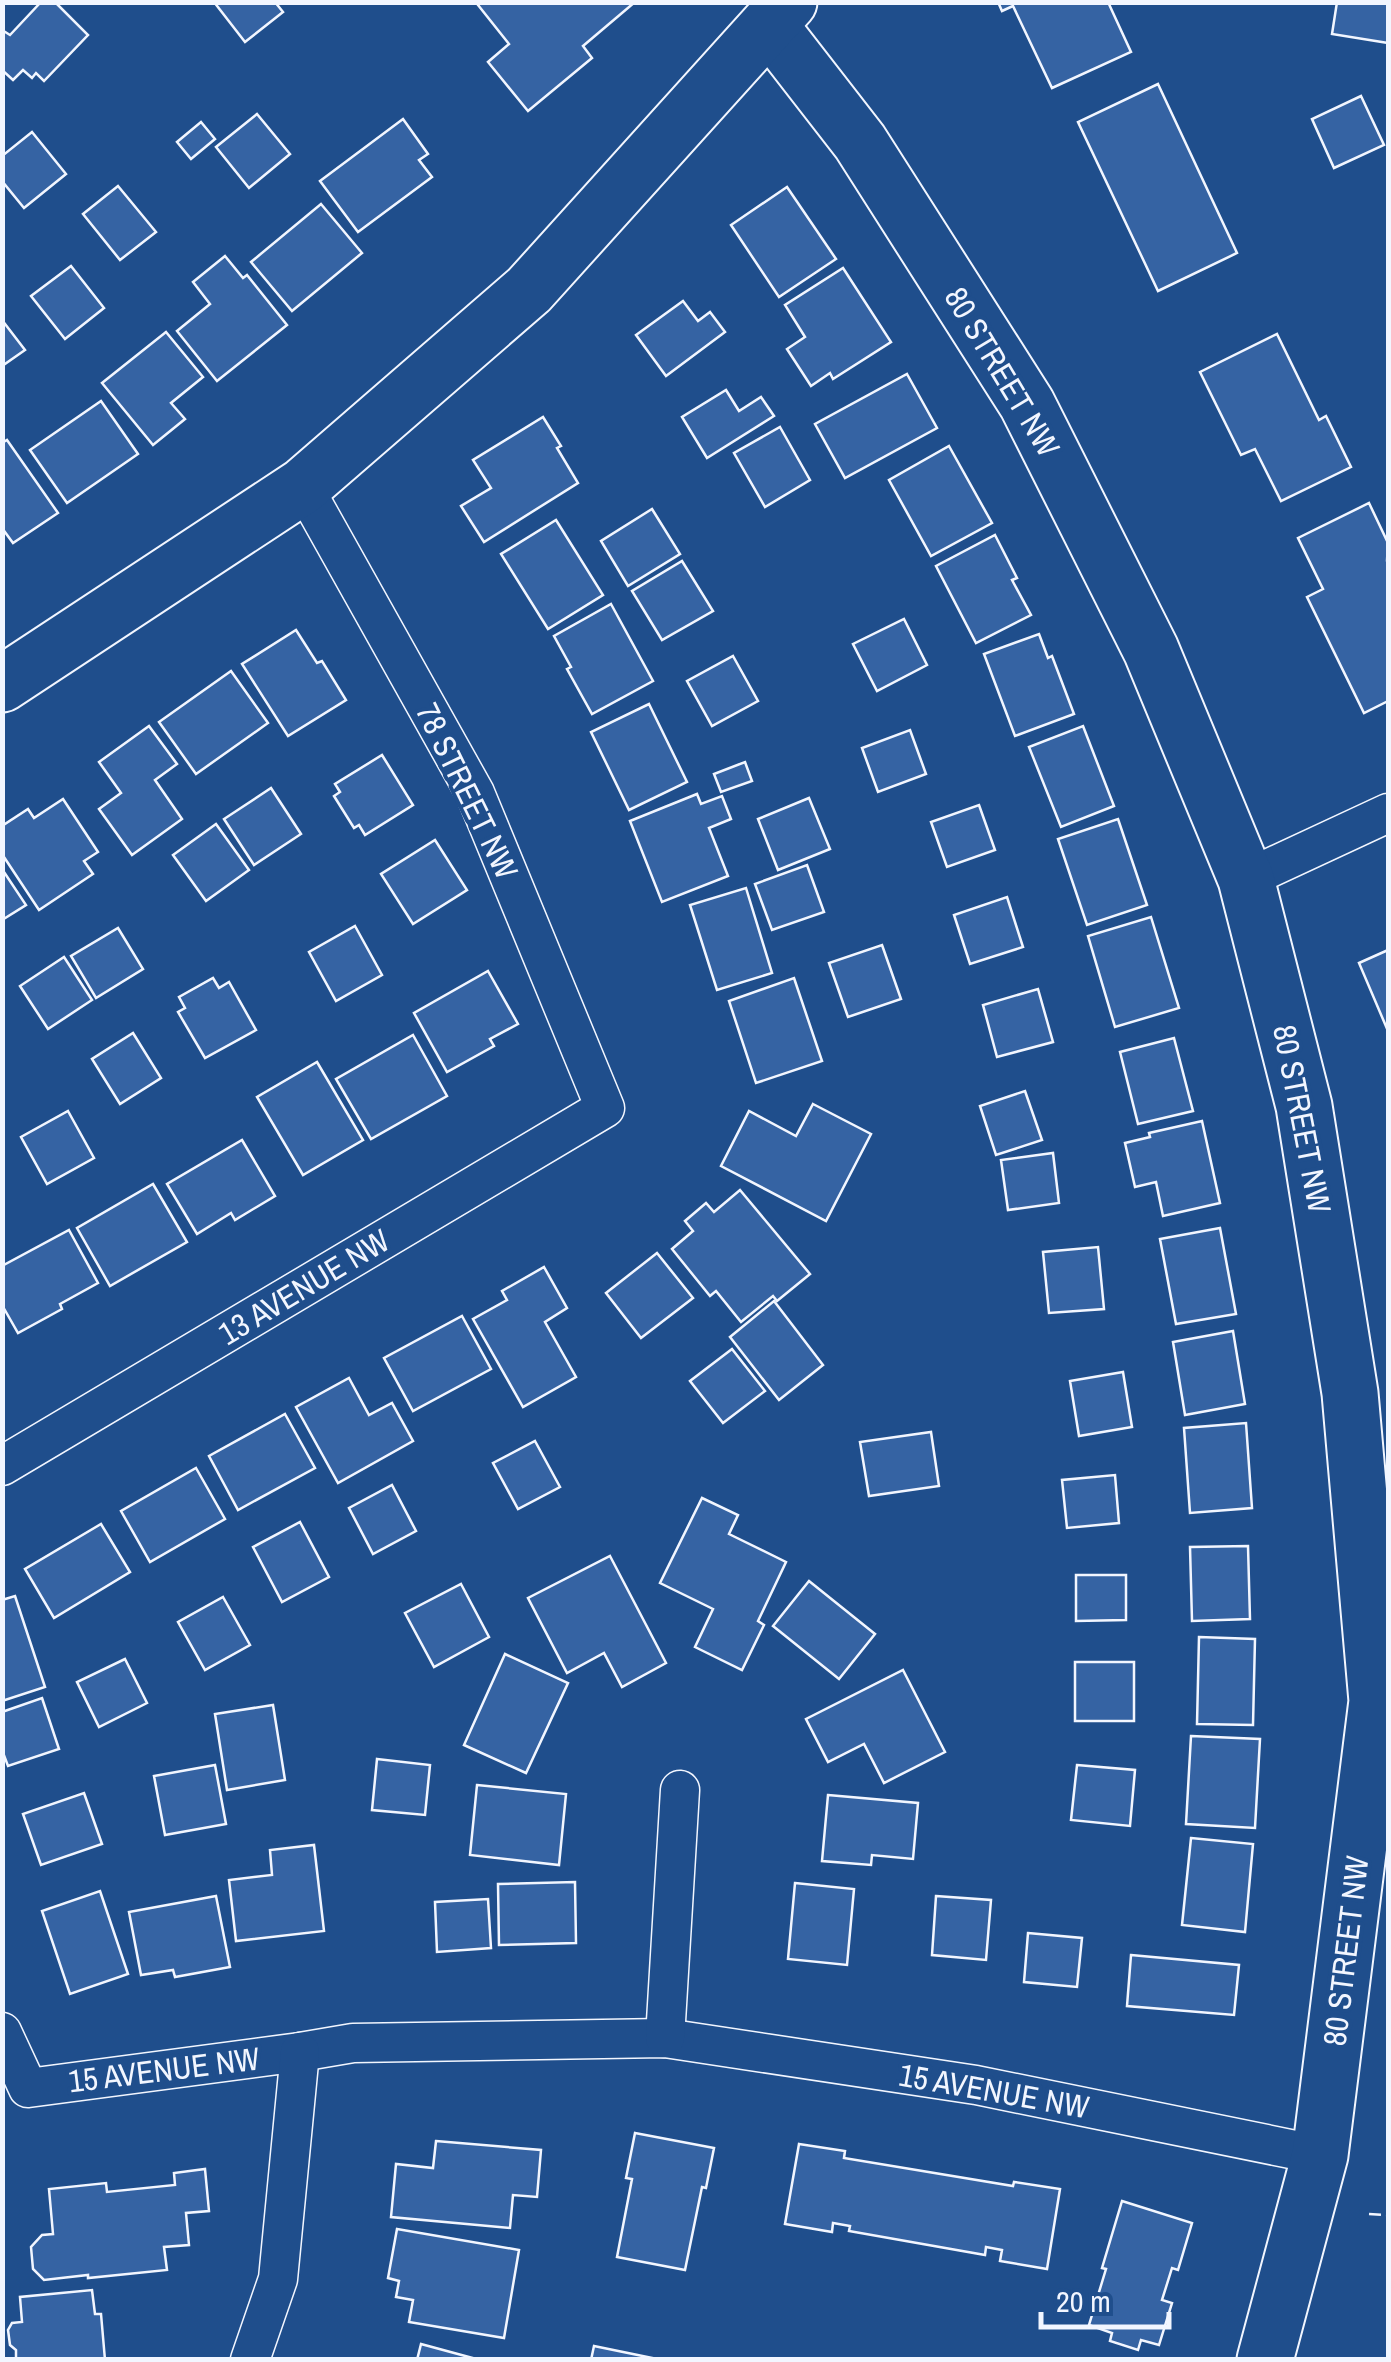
<svg xmlns="http://www.w3.org/2000/svg" width="1391" height="2362" viewBox="0 0 1391 2362" font-family="'Archivo Narrow',sans-serif">
  <rect width="100%" height="100%" fill="#1f4e8c"/>
  <g fill="#3563a3" stroke="#f2f6ff" stroke-width="2.5">
    <path d="M41,2H55L88,35L44,81L36,73L32,78L23,70L13,80L2,70V30L10,35Z"/>
    <path d="M214,2H275L283,12L245,42Z"/>
    <path d="M482,2H635L583,46L592,58L528,111L488,62L509,44L478,5Z"/>
    <path d="M998,2H1108L1131,52L1052,88L1013,6L1002,11Z"/>
    <path d="M1337,2H1388V43L1332,34Z"/>
    <path d="M1158,84L1237,253L1158,291L1078,122Z"/>
    <path d="M1361,96L1384,145L1334,168L1312,119Z"/>
    <path d="M257,114L290,154L249,188L216,147Z"/>
    <path d="M403,119L428,154L419,160L432,177L358,232L320,181Z"/>
    <path d="M201,122L215,139L191,159L177,142Z"/>
    <path d="M32,132L66,174L24,208L2,181V156Z"/>
    <path d="M118,186L156,232L120,260L83,214Z"/>
    <path d="M787,187L836,259L779,297L731,225Z"/>
    <path d="M321,204L362,253L292,311L251,262Z"/>
    <path d="M225,256L243,278L247,275L287,325L217,381L177,331L210,304L193,282Z"/>
    <path d="M71,266L104,308L65,339L31,296Z"/>
    <path d="M843,268L891,342L833,379L830,373L811,386L787,349L805,337L785,305Z"/>
    <path d="M683,301L698,321L710,312L725,332L666,376L636,335Z"/>
    <path d="M2,320L25,350L2,366Z"/>
    <path d="M166,332L203,377L171,403L185,419L153,445L102,383Z"/>
    <path d="M1277,334L1319,420L1326,416L1351,467L1281,501L1255,449L1241,455L1200,372Z"/>
    <path d="M907,374L937,428L845,478L815,424Z"/>
    <path d="M726,390L739,411L761,397L774,416L707,458L682,417Z"/>
    <path d="M101,401L138,454L67,503L30,450Z"/>
    <path d="M543,417L561,446L557,448L578,483L484,542L461,506L491,488L473,460Z"/>
    <path d="M780,427L810,480L765,507L734,453Z"/>
    <path d="M7,440L58,513L13,543L2,528V443Z"/>
    <path d="M949,446L992,523L931,556L889,480Z"/>
    <path d="M1369,503L1388,543L1387,561L1388,565V701L1364,713L1307,597L1323,589L1298,538Z"/>
    <path d="M652,509L680,554L628,586L601,541Z"/>
    <path d="M556,520L603,595L548,629L501,554Z"/>
    <path d="M995,535L1017,578L1012,580L1031,615L976,643L936,566Z"/>
    <path d="M682,561L713,611L662,640L632,591Z"/>
    <path d="M611,604L653,681L592,714L567,669L571,667L554,636Z"/>
    <path d="M904,619L927,665L877,691L853,644Z"/>
    <path d="M296,630L317,663L322,661L346,700L288,736L242,664Z"/>
    <path d="M1039,634L1048,658L1052,656L1074,714L1015,736L984,654Z"/>
    <path d="M733,656L758,701L712,726L687,681Z"/>
    <path d="M231,671L268,723L196,774L159,722Z"/>
    <path d="M649,704L687,782L629,810L591,732Z"/>
    <path d="M149,726L177,764L155,780L182,819L132,855L99,809L121,793L99,762Z"/>
    <path d="M1083,726L1114,806L1061,827L1029,747Z"/>
    <path d="M910,730L926,774L878,792L862,748Z"/>
    <path d="M382,755L413,805L365,835L359,825L354,828L334,796L340,792L335,784Z"/>
    <path d="M745,762L752,781L721,792L714,774Z"/>
    <path d="M271,788L301,834L254,865L224,819Z"/>
    <path d="M697,794L701,804L722,796L731,819L709,828L728,876L662,902L630,821Z"/>
    <path d="M809,798L830,849L778,870L758,819Z"/>
    <path d="M63,799L98,852L84,861L93,874L39,910L2,854V826L28,809L34,818Z"/>
    <path d="M979,805L995,850L947,867L931,822Z"/>
    <path d="M1118,819L1147,905L1087,925L1058,839Z"/>
    <path d="M216,824L249,870L206,901L173,855Z"/>
    <path d="M435,840L467,890L413,924L381,874Z"/>
    <path d="M807,865L824,912L772,930L755,884Z"/>
    <path d="M2,869L26,905L2,920Z"/>
    <path d="M746,888L772,973L717,990L690,905Z"/>
    <path d="M1007,897L1023,947L970,964L954,915Z"/>
    <path d="M1151,917L1179,1008L1115,1027L1088,936Z"/>
    <path d="M355,926L382,975L336,1001L309,952Z"/>
    <path d="M118,928L143,969L96,998L71,956Z"/>
    <path d="M882,945L901,999L848,1017L829,963Z"/>
    <path d="M1388,950V1031L1359,963Z"/>
    <path d="M64,957L92,1000L48,1029L20,986Z"/>
    <path d="M488,971L518,1024L490,1039L494,1046L447,1072L414,1013Z"/>
    <path d="M213,978L219,988L229,982L256,1030L205,1058L178,1012L185,1008L179,997Z"/>
    <path d="M794,978L822,1061L756,1083L729,1001Z"/>
    <path d="M1038,989L1053,1042L997,1057L983,1005Z"/>
    <path d="M133,1033L161,1078L120,1104L92,1059Z"/>
    <path d="M413,1035L447,1096L371,1139L336,1079Z"/>
    <path d="M1174,1038L1193,1111L1138,1124L1120,1052Z"/>
    <path d="M317,1062L363,1140L303,1175L257,1097Z"/>
    <path d="M1025,1091L1042,1140L996,1155L980,1106Z"/>
    <path d="M813,1104L871,1134L826,1221L721,1166L749,1111L796,1136Z"/>
    <path d="M68,1111L94,1158L47,1184L21,1137Z"/>
    <path d="M1202,1121L1220,1203L1163,1216L1156,1182L1135,1187L1125,1143L1150,1137L1149,1133Z"/>
    <path d="M242,1140L275,1196L235,1220L231,1213L197,1234L167,1184Z"/>
    <path d="M1053,1153L1059,1203L1008,1210L1001,1160Z"/>
    <path d="M153,1184L187,1242L110,1286L77,1228Z"/>
    <path d="M740,1190L810,1274L777,1301L773,1296L741,1322L716,1291L710,1296L672,1249L693,1231L685,1221L706,1203L714,1212Z"/>
    <path d="M1220,1228L1236,1314L1176,1324L1160,1239Z"/>
    <path d="M69,1230L98,1283L60,1304L62,1309L18,1333L2,1305V1266Z"/>
    <path d="M1098,1247L1104,1309L1049,1313L1043,1252Z"/>
    <path d="M657,1253L693,1298L641,1338L606,1293Z"/>
    <path d="M544,1267L567,1308L545,1322L576,1377L523,1407L473,1319L507,1300L502,1291Z"/>
    <path d="M774,1301L823,1365L779,1400L730,1337Z"/>
    <path d="M462,1316L491,1369L413,1411L384,1358Z"/>
    <path d="M1233,1331L1245,1404L1185,1415L1173,1342Z"/>
    <path d="M732,1349L765,1391L723,1423L690,1381Z"/>
    <path d="M1123,1372L1132,1427L1079,1436L1070,1381Z"/>
    <path d="M349,1378L369,1415L392,1403L413,1441L338,1483L296,1407Z"/>
    <path d="M285,1414L315,1468L238,1510L209,1456Z"/>
    <path d="M1246,1423L1252,1508L1190,1513L1184,1428Z"/>
    <path d="M931,1432L939,1486L869,1496L860,1442Z"/>
    <path d="M535,1441L560,1487L518,1509L493,1463Z"/>
    <path d="M196,1468L225,1519L150,1562L121,1511Z"/>
    <path d="M1115,1475L1119,1523L1067,1528L1062,1480Z"/>
    <path d="M392,1485L416,1531L373,1554L349,1508Z"/>
    <path d="M702,1498L738,1515L729,1534L786,1562L758,1621L764,1625L742,1670L695,1647L713,1609L660,1583Z"/>
    <path d="M300,1522L329,1577L282,1602L253,1547Z"/>
    <path d="M101,1524L130,1572L54,1618L25,1569Z"/>
    <path d="M1248,1546L1250,1619L1192,1621L1190,1547Z"/>
    <path d="M610,1556L666,1663L622,1687L604,1653L567,1673L528,1598Z"/>
    <path d="M1076,1575H1126V1620L1076,1621Z"/>
    <path d="M809,1581L875,1634L839,1679L773,1626Z"/>
    <path d="M461,1584L489,1637L434,1667L405,1613Z"/>
    <path d="M15,1596L45,1687L2,1701V1600Z"/>
    <path d="M223,1597L250,1645L205,1670L178,1622Z"/>
    <path d="M1199,1637L1255,1639L1253,1725L1197,1724Z"/>
    <path d="M505,1654L568,1683L526,1773L464,1745Z"/>
    <path d="M125,1659L147,1703L99,1727L77,1682Z"/>
    <rect x="1075" y="1662" width="59" height="59"/>
    <path d="M903,1670L945,1752L884,1783L864,1744L828,1762L806,1719Z"/>
    <path d="M42,1698L59,1749L8,1766L2,1750V1712Z"/>
    <path d="M273,1705L285,1780L227,1790L215,1714Z"/>
    <path d="M1191,1736L1260,1739L1255,1828L1186,1824Z"/>
    <path d="M377,1759L430,1765L425,1815L372,1810Z"/>
    <path d="M215,1765L226,1824L165,1835L154,1776Z"/>
    <path d="M1077,1765L1135,1770L1130,1826L1071,1820Z"/>
    <path d="M477,1785L566,1794L559,1865L470,1855Z"/>
    <path d="M84,1793L102,1844L41,1865L23,1814Z"/>
    <path d="M828,1795L918,1803L913,1859L872,1855L871,1865L822,1861Z"/>
    <path d="M1191,1838L1253,1844L1245,1932L1182,1925Z"/>
    <path d="M314,1845L324,1931L236,1941L229,1880L272,1875L270,1850Z"/>
    <path d="M575,1882L576,1943L499,1945L498,1884Z"/>
    <path d="M795,1883L854,1889L847,1965L788,1959Z"/>
    <path d="M100,1891L128,1974L70,1994L42,1911Z"/>
    <path d="M216,1896L230,1967L175,1977L173,1970L141,1975L129,1912Z"/>
    <path d="M936,1896L991,1900L986,1960L932,1955Z"/>
    <path d="M488,1899L491,1948L437,1952L435,1902Z"/>
    <path d="M1028,1933L1082,1938L1077,1987L1024,1982Z"/>
    <path d="M1131,1955L1239,1965L1234,2015L1127,2006Z"/>
    <path d="M635,2133L714,2148L706,2188L702,2187L685,2270L617,2257L632,2179L626,2178Z"/>
    <path d="M436,2141L541,2150L537,2197L513,2195L510,2228L391,2217L396,2164L433,2168Z"/>
    <path d="M799,2144L845,2151L844,2158L1013,2186L1014,2182L1060,2189L1047,2269L1000,2261L1002,2250L986,2247L985,2255L849,2231L850,2226L833,2223L832,2232L785,2224Z"/>
    <path d="M205,2169L209,2211L186,2213L189,2245L164,2247L167,2270L88,2278V2275L44,2280L33,2269L31,2247L42,2235L53,2234L49,2189L106,2183L107,2192L175,2185L174,2173Z"/>
    <path d="M1122,2201L1192,2223L1178,2270L1172,2268L1162,2300L1172,2303L1159,2345L1141,2340L1138,2350L1110,2341L1112,2333L1089,2325L1106,2269L1102,2268Z"/>
    <path d="M397,2229L519,2250L504,2338L409,2322L413,2300L396,2297L399,2281L388,2278Z"/>
    <path d="M92,2290L95,2314H101L105,2360H16V2350L10,2345L8,2330L12,2323L22,2322L20,2297Z"/>
    <path d="M421,2344L480,2360H417Z"/>
    <path d="M594,2346L662,2360H591Z"/>
  </g>
  <g fill="none" stroke-linecap="round" stroke-linejoin="round">
    <defs>
      <g id="street">
        <path d="M1246,879L1388,813"/>
        <path d="M2,1466L605,1108L475,793L303,486"/>
        <path d="M2,2032L28,2088L300,2052L353,2043L665,2038L976,2085L1320,2155"/>
        <path d="M665,2038L680,1790"/>
        <path d="M250,2360L278,2279L300,2052"/>
      </g>
      <g id="secondary">
        <path d="M770,26L860,142L1027,404L1151,650L1246,879L1304,1106L1350,1393L1377,1701L1320,2155L1265,2360"/>
        <path d="M2,684L303,486L529,290L789,2"/>
      </g>
    </defs>
    <use href="#street" stroke="#f2f6ff" stroke-width="41"/>
    <use href="#secondary" stroke="#f2f6ff" stroke-width="59"/>
    <use href="#street" stroke="#1f4e8c" stroke-width="38"/>
    <use href="#secondary" stroke="#1f4e8c" stroke-width="55"/>
    <path stroke="#f2f6ff" stroke-width="2.5" stroke-dasharray="12 5" stroke-linecap="butt" d="M1369,2214L1388,2215"/>
  </g>
  <g text-anchor="middle" stroke-width="8" stroke-linejoin="round" paint-order="stroke">
    <g font-size="32" fill="#f2f6ff" stroke="#1f4e8c">
      <text transform="translate(1002 372) rotate(59)" y="11">80 STREET NW</text>
      <text transform="translate(467 791) rotate(64)" y="11">78 STREET NW</text>
      <text transform="translate(1302 1119) rotate(79)" y="11">80 STREET NW</text>
      <text transform="translate(304 1287) rotate(-31)" y="11">13 AVENUE NW</text>
      <text transform="translate(1346 1951) rotate(-83)" y="11">80 STREET NW</text>
      <text transform="translate(164 2070) rotate(-7)" y="11">15 AVENUE NW</text>
      <text transform="translate(994 2091) rotate(10)" y="11">15 AVENUE NW</text>
    </g>
  </g>
  <rect width="1391" height="2362" fill="none" stroke="#f2f6ff" stroke-width="10"/>
  <path d="M1041 2312v15h128v-15" fill="none" stroke="#f2f6ff" stroke-width="5"/>
  <text x="1056" y="2312" font-size="30" fill="#f2f6ff" stroke="#1f4e8c" stroke-width="8" paint-order="stroke">20 m</text>
</svg>
